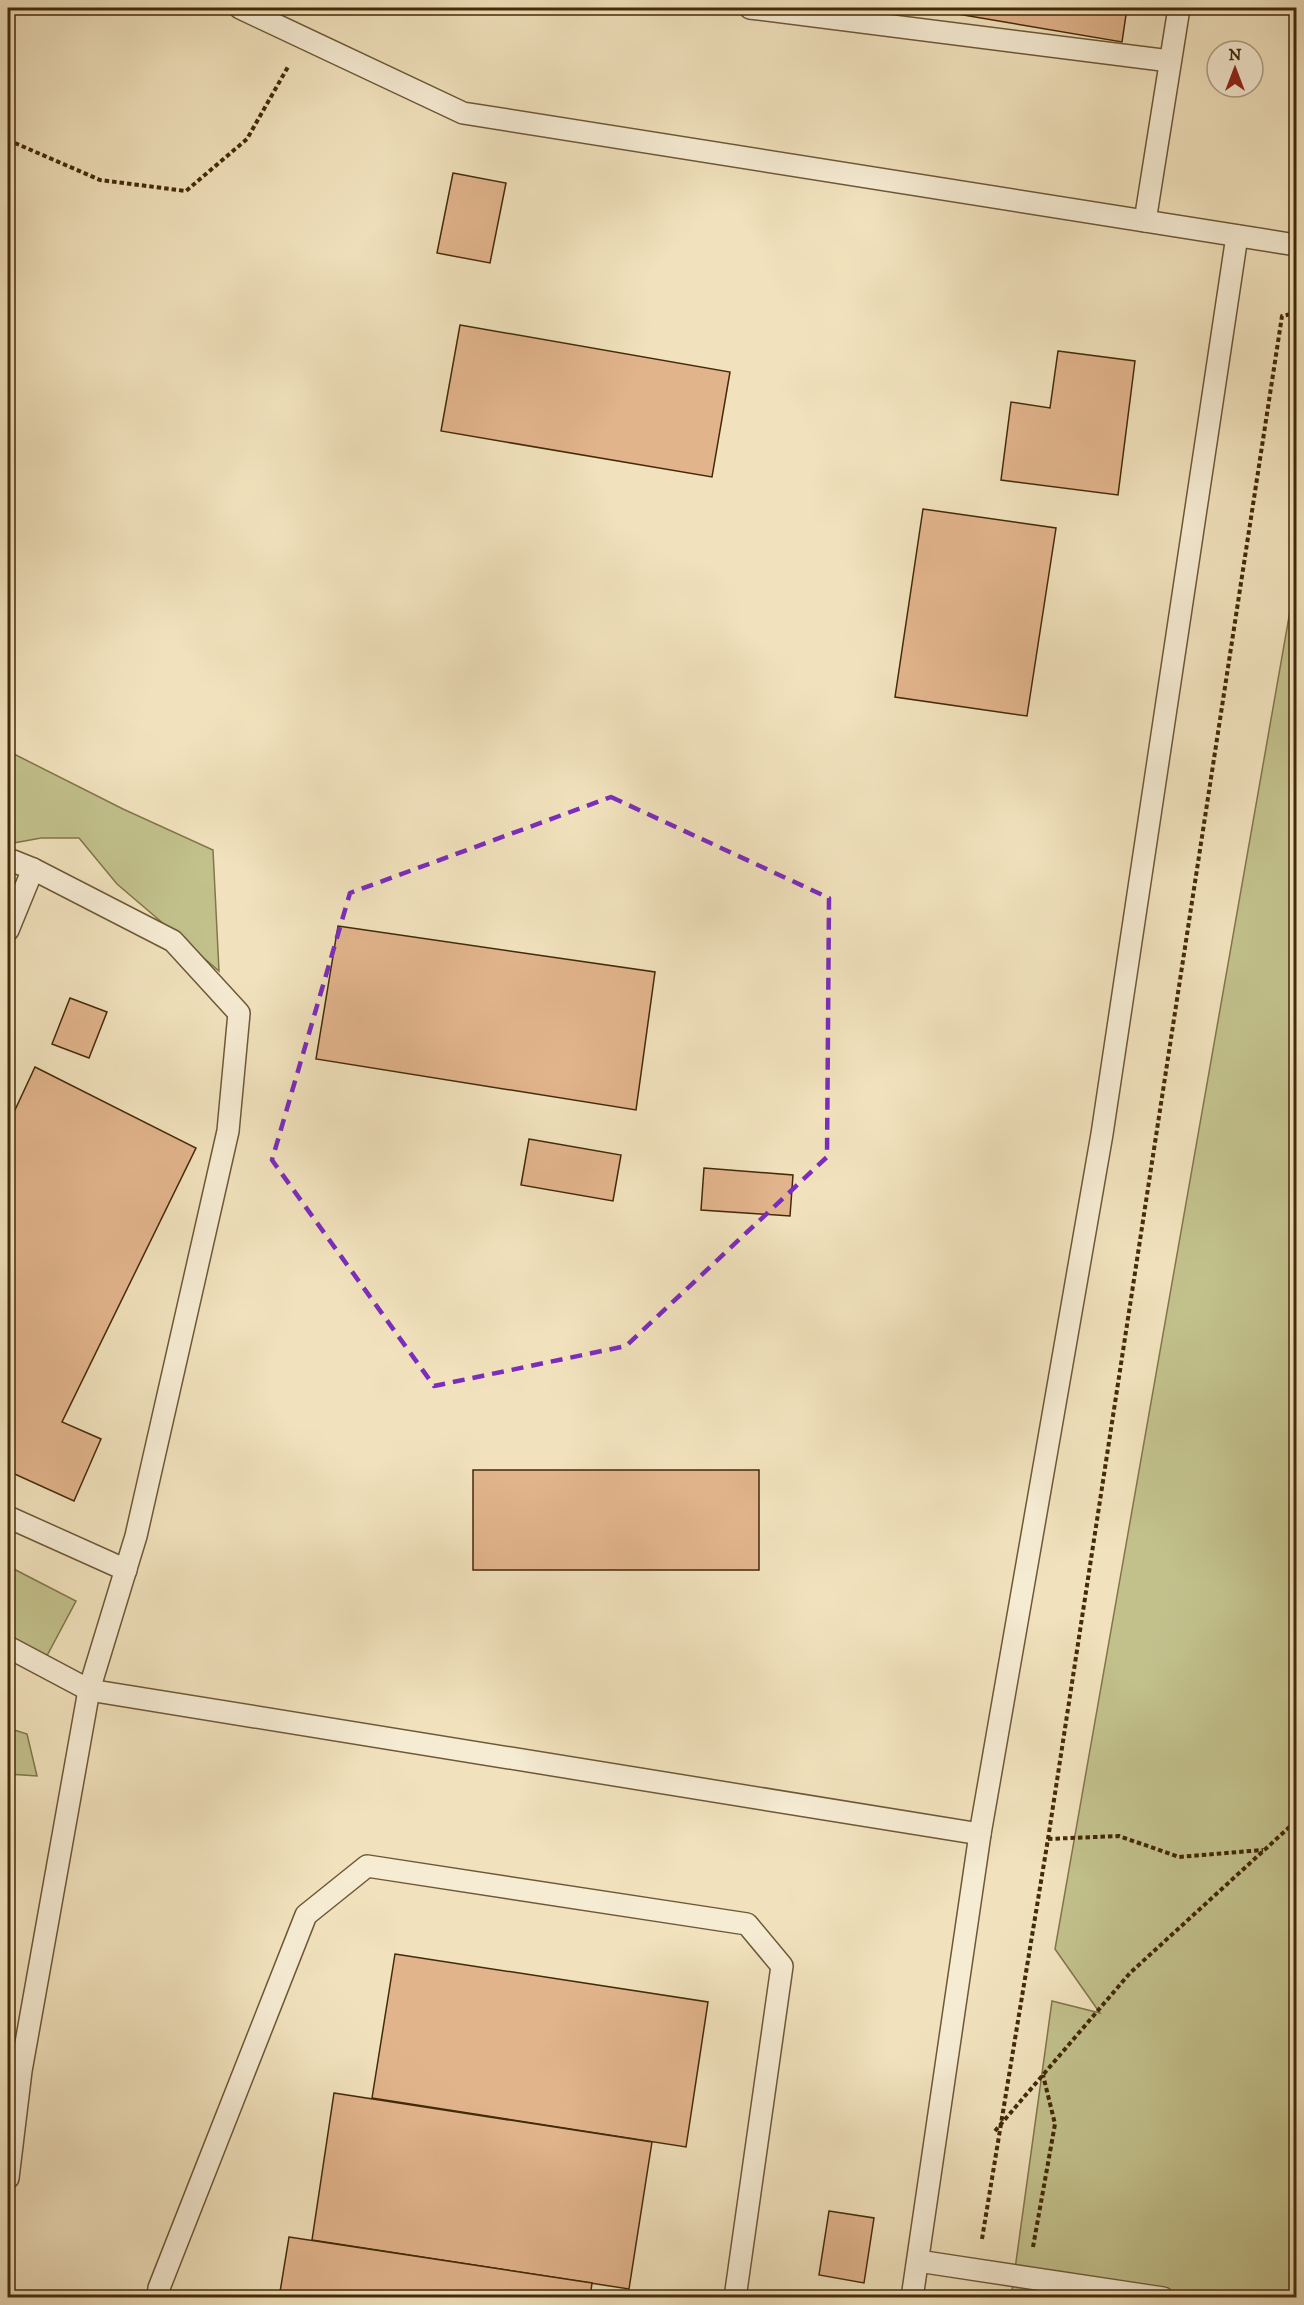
<svg xmlns="http://www.w3.org/2000/svg" width="1304" height="2305" viewBox="0 0 1304 2305" font-family="'IM FELL DW Pica',serif">
  <rect width="100%" height="100%" fill="#f1e2bd"/>
  <filter id="stains"><feTurbulence type="fractalNoise" baseFrequency=".00333" numOctaves="4"/><feColorMatrix values="0 0 0 0 .2 0 0 0 0 .09 0 0 0 0 .02 0 0 0 .5 -.17"/></filter>
  <radialGradient id="worn" r=".72"><stop offset=".6" stop-color="#630" stop-opacity="0"/><stop offset="1" stop-color="#630" stop-opacity=".3"/></radialGradient>
  <g fill="#c2c18c" stroke="#82764a" stroke-width="1.5">
    <path d="M1296,577V2297L1011,2298L1052,2001L1100,2013L1055,1949Z"/>
    <path d="M8,751L123,809L213,850L219,971L117,884L79,838H41L8,844Z"/>
    <path d="M8,1566L76,1601L42,1665L8,1646Z"/>
    <path d="M8,1728L27,1734L37,1776L8,1774Z"/>
  </g>
  <g fill="#e2b48c" stroke="#432a08" stroke-width="1.5">
    <path d="M922,8H1127L1122,42Z"/>
    <path d="M453,173L506,183L490,263L437,253Z"/>
    <path d="M460,325L730,372L712,477L441,431Z"/>
    <path d="M1058,351L1135,361L1118,495L1001,480L1011,402L1050,408Z"/>
    <path d="M923,509L1056,528L1027,716L895,697Z"/>
    <path d="M338,926L655,972L636,1110L316,1059Z"/>
    <path d="M70,998L107,1012L89,1058L52,1044Z"/>
    <path d="M35,1067L196,1148L62,1422L101,1439L74,1501L8,1471V1125Z"/>
    <path d="M529,1139L621,1155L613,1201L521,1185Z"/>
    <path d="M704,1168L793,1175L790,1216L701,1210Z"/>
    <rect x="473" y="1470" width="286" height="100"/>
    <path d="M395,1954L708,2002L686,2147L372,2098Z"/>
    <path d="M334,2093L652,2142L629,2289L312,2240Z"/>
    <path d="M829,2211L874,2218L864,2283L819,2275Z"/>
    <path d="M289,2237L592,2283L590,2298H279Z"/>
  </g>
  <g fill="none" stroke-linecap="round" stroke-linejoin="round">
    <defs>
      <g id="service">
        <path d="M240,8L463,113L1296,245"/>
        <path d="M750,8L1170,61"/>
        <path d="M1145,221L1179,8"/>
        <path d="M8,859L33,869L173,941L239,1013L228,1131L136,1536L89,1690L21,2071L8,2178"/>
        <path d="M8,930L33,869"/>
        <path d="M8,1517L126,1570"/>
        <path d="M8,1647L89,1690L980,1834"/>
        <path d="M918,2261L1163,2298"/>
        <path d="M158,2298L159,2288L306,1915L367,1866L747,1924L782,1966L735,2298"/>
        <path d="M912,2298L980,1834L1102,1134L1237,236"/>
      </g>
    </defs>
    <use href="#service" stroke="#6e5835" stroke-width="24"/>
    <g stroke="#432a08" stroke-width="4" stroke-dasharray="4.5 3" stroke-linecap="butt">
      <path d="M8,140L100,180L186,191L247,139L289,65"/>
      <path d="M1048,1839L1119,1836L1179,1857L1263,1850"/>
      <path d="M995,2131L1130,1973L1296,1821"/>
      <path d="M982,2239L1048,1839L1282,316L1296,313"/>
      <path d="M1033,2247L1055,2124L1043,2075"/>
    </g>
    <use href="#service" stroke="#f6ecd4" stroke-width="21"/>
  </g>
  <path fill="none" stroke="#7b2cbf" stroke-width="4.5" stroke-dasharray="12 8" stroke-linejoin="round" d="M611,797L829,898L827,1157L626,1346L434,1386L272,1160L350,893Z"/>
  <rect width="1304" height="2305" fill="none" stroke="#f1e2bd" stroke-width="30"/>
  <rect x="9" y="9" width="1286" height="2287" fill="none" stroke="#432a08" stroke-width="3"/>
  <rect x="15" y="15" width="1274" height="2275" fill="none" stroke="#432a08" stroke-width="1.5"/>
  <g transform="translate(1235 69)"><circle r="28" fill="#f6ecd4" stroke="#ae9e82" stroke-width="1.5"/>
  <path d="M0-4.5L10 22L0 15L-10 22Z" fill="#8f2418"/>
  <text y="-9" font-size="16" font-weight="bold" text-anchor="middle" fill="#432a08">N</text>
  </g>
  <rect width="100%" height="100%" filter="url(#stains)"/>
  <rect width="100%" height="100%" fill="url(#worn)"/>
</svg>
